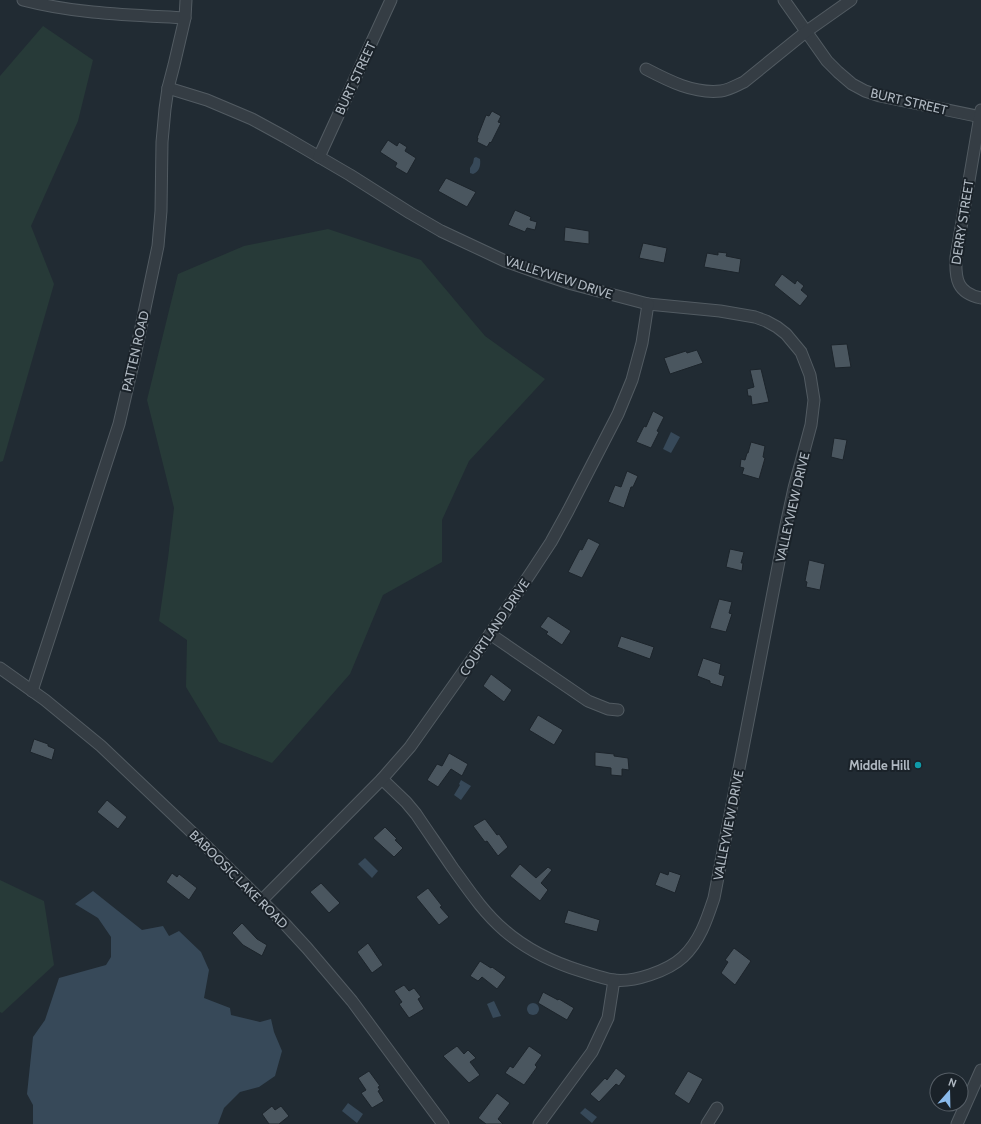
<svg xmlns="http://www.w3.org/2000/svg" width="981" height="1124" viewBox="0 0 981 1124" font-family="Cabin,sans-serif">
  <rect width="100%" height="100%" fill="#212b33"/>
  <g fill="#273a38">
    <path d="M43,26L93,60L78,121L31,226L54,284L3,461L0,462V76Z"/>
    <path d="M328,229L421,260L485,336L545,379L469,461L442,520V562L383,595L350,674L272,763L219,742L186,687L187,640L159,621L168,558L174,508L147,400L178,274L244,246Z"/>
    <path d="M0,880L44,901L54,965L2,1013L0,1012Z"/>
  </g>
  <g fill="#374959">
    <path d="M476,157L480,159C481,166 479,172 473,174L470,173V168L473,163L474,158Z"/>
    <path d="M671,432L680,437L671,453L663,449Z"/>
    <path d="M461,780L471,786L461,800L454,795L460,785L459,784Z"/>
    <path d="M365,858L378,871L372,878L358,864Z"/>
    <path d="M93,891L142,930L163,926L169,936L179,931L201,952L209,970L204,998L230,1008L231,1015L260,1022L271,1019L274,1032L282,1051L275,1076L259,1087L240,1092L224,1108L218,1124H33V1105L27,1094L33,1037L45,1020L59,978L106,965L111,957V937L98,918L75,904Z"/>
    <path d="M494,1001L501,1016L493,1018L487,1004Z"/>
    <circle cx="533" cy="1009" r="6"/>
    <path d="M348,1103L363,1114L357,1123L342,1111Z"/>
    <path d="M585,1108L597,1117L592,1123L580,1113Z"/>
  </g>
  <g fill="#4a565f" stroke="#1c242b">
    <path d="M492,111L501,116L498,122L501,123L491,143L490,142L487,147L477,142L478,138H477L486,115L489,116Z"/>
    <path d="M388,140L397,146L399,142L407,147L405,151L416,158L407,174L395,167L397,163L380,152Z"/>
    <path d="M446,178L476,192L467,207L438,191Z"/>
    <path d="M515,210L531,217L530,220L537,222L535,230L527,228L525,232L508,225Z"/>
    <path d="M565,227L589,231V244L564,241Z"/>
    <path d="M643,243L667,248L664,263L639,258Z"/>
    <path d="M718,252L727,253L726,256L741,259L739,273L704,267L707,253L718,255Z"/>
    <path d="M782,274L795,284L797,280L804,286L801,290L808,296L800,306L774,285Z"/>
    <path d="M847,344L851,367L835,368L831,345Z"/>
    <path d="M697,350L703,363L670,374L664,358L686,351L687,353Z"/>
    <path d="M761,369L769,402L752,405L751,396H748L747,389L754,387L750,370Z"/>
    <path d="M653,411L664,417L657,431L659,432L651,448L636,442L644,426L646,427Z"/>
    <path d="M834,438L847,440L843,460L831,457Z"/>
    <path d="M751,442L765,446L763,457L765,458L759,479L742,474L744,468L740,467L741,459L745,460L747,453H748Z"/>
    <path d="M627,471L638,476L633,487H631L624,508L608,502L615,485L621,487Z"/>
    <path d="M588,538L600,544L582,578L568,572L580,549L582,550Z"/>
    <path d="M730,549L744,552L741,563H743L742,571L726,567Z"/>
    <path d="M809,560L825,564L820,590L806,587L807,582L805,581Z"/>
    <path d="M719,599L732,602L729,613L732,614L726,632L710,628Z"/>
    <path d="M548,616L571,631L562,645L546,634L548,632L540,627Z"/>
    <path d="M621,636L654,647L650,659L617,647Z"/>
    <path d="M703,658L721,664L719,674L725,676L722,687L710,683V681L697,676Z"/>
    <path d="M491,674L512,690L504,702L483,686Z"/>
    <path d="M538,715L563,730L554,745L529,730Z"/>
    <path d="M34,739L48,744V746L55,749L52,760L30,752Z"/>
    <path d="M595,752L614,754V756L628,758L629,770L622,769V776L611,775V768L595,766Z"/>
    <path d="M449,753L468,764L462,776L451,769L438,787L427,780L437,764L442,766Z"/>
    <path d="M107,800L127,817L118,829L97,812Z"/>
    <path d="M485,819L497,835L499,834L508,847L498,856L487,841L485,842L473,826Z"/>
    <path d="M385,827L397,839L395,840L403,848L394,857L373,838Z"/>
    <path d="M520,864L536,878L548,867L552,870L541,883L548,890L540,901L510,876Z"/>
    <path d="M669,871L681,875L675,893L655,885L660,872L668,875Z"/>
    <path d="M172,873L177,877L179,874L197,888L189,900L166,882Z"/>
    <path d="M321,883L340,903L329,913L310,892Z"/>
    <path d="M428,888L442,906L440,907L449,917L439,925L416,897Z"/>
    <path d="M568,910L600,920L597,932L564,923Z"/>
    <path d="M242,923L257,939L267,945L262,956L243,945L232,933Z"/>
    <path d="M368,943L383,965L372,973L357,952Z"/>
    <path d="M734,948L751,961L735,985L721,973L728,962L725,960Z"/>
    <path d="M480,961L491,968L492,967L506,977L497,989L482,977L478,981L470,976Z"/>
    <path d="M404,985L409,991L414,988L421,997L418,999L424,1009L409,1018L399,1004L402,1002L394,991Z"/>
    <path d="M543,992L558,1000L559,999L574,1008L567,1020L538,1003Z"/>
    <path d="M457,1046L464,1054L468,1050L476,1058L470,1062L480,1075L469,1083L443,1056Z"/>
    <path d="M529,1046L542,1055L535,1065L537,1067L524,1085L505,1073L510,1066L513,1068Z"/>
    <path d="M616,1068L626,1076L619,1086L616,1084L599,1102L590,1094L605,1078L607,1080Z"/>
    <path d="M369,1071L380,1086L378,1087L380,1090L378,1091L384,1101L372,1108L361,1093L366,1090L358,1078Z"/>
    <path d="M688,1071L703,1079L689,1104L674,1094Z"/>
    <path d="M497,1093L510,1103L498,1119L503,1124H486L478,1118Z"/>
    <path d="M272,1106L275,1110L281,1106L289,1116L279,1124H269L262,1114Z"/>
  </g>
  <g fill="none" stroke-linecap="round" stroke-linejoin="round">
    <defs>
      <g id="minor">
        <path d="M23,0C76,14 131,15 185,18"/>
        <path d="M784,0L827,61L838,72L852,84L865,91L880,96L981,117"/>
        <path d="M646,69C669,81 694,94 721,91C729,90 737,85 744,82L807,31L851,0"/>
        <path d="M168,88L207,100L252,119L285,137L350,175L410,213L441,231L505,261L539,273L572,284L648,304L720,311L755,317L766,321L777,327L786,334L801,352L810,375L814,400L811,425L794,488L786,525L714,898C707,919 700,941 683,957C668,971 633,983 613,980C602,978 591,974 581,971C552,962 527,950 504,930C483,912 468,889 452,867C440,849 428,832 416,814L406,802L382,779"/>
        <path d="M981,110L956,257C955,279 957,293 981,298"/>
        <path d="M319,157L391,0"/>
        <path d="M490,634L588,701L608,709L618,710"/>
        <path d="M0,668L45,700L101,746L201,841L284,923L307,948L352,1001L443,1124"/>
        <path d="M32,691L119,424L136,351L158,246L161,211L162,142L165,109L168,88L174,65L185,18L186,0"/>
        <path d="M261,901L382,779L410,747L490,634L532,571L551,542L568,511L618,414L632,380L642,343L648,304"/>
        <path d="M539,1124L592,1052L608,1018L614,980"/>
        <path d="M707,1124L717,1108"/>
        <path d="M957,1124L981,1070"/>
      </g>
    </defs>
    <use href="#minor" stroke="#525b62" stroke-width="13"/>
    <use href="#minor" stroke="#353d44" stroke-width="11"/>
  </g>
  <circle fill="#0f9aa8" stroke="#1a2229" stroke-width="1.5" cx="918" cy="765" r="4"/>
  <g text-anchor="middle" stroke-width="4" stroke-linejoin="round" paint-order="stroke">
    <g font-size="13" fill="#afb8c1" stroke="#1a2229">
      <text transform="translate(355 78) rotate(-65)" y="5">BURT STREET</text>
      <text transform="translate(909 101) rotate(13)" y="5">BURT STREET</text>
      <text transform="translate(962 222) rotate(-81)" y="5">DERRY STREET</text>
      <text transform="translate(559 277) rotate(18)" y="5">VALLEYVIEW DRIVE</text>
      <text transform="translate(135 351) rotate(-77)" y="5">PATTEN ROAD</text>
      <text transform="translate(792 507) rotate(-77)" y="5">VALLEYVIEW DRIVE</text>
      <text transform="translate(494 627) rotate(-56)" y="5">COURTLAND DRIVE</text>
      <text transform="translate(728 825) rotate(-79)" y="5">VALLEYVIEW DRIVE</text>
      <text transform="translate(239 879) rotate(45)" y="5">BABOOSIC LAKE ROAD</text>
    </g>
    <g font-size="13" font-weight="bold" fill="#afb8c1" stroke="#1a2229" text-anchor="end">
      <text x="910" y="770">Middle Hill</text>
    </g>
  </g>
  <g transform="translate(949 1092) rotate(20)"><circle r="19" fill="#1a2229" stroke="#565e66"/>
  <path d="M0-3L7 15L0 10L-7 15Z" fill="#8abaeb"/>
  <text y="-6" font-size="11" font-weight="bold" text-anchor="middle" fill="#afb8c1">N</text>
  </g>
</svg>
